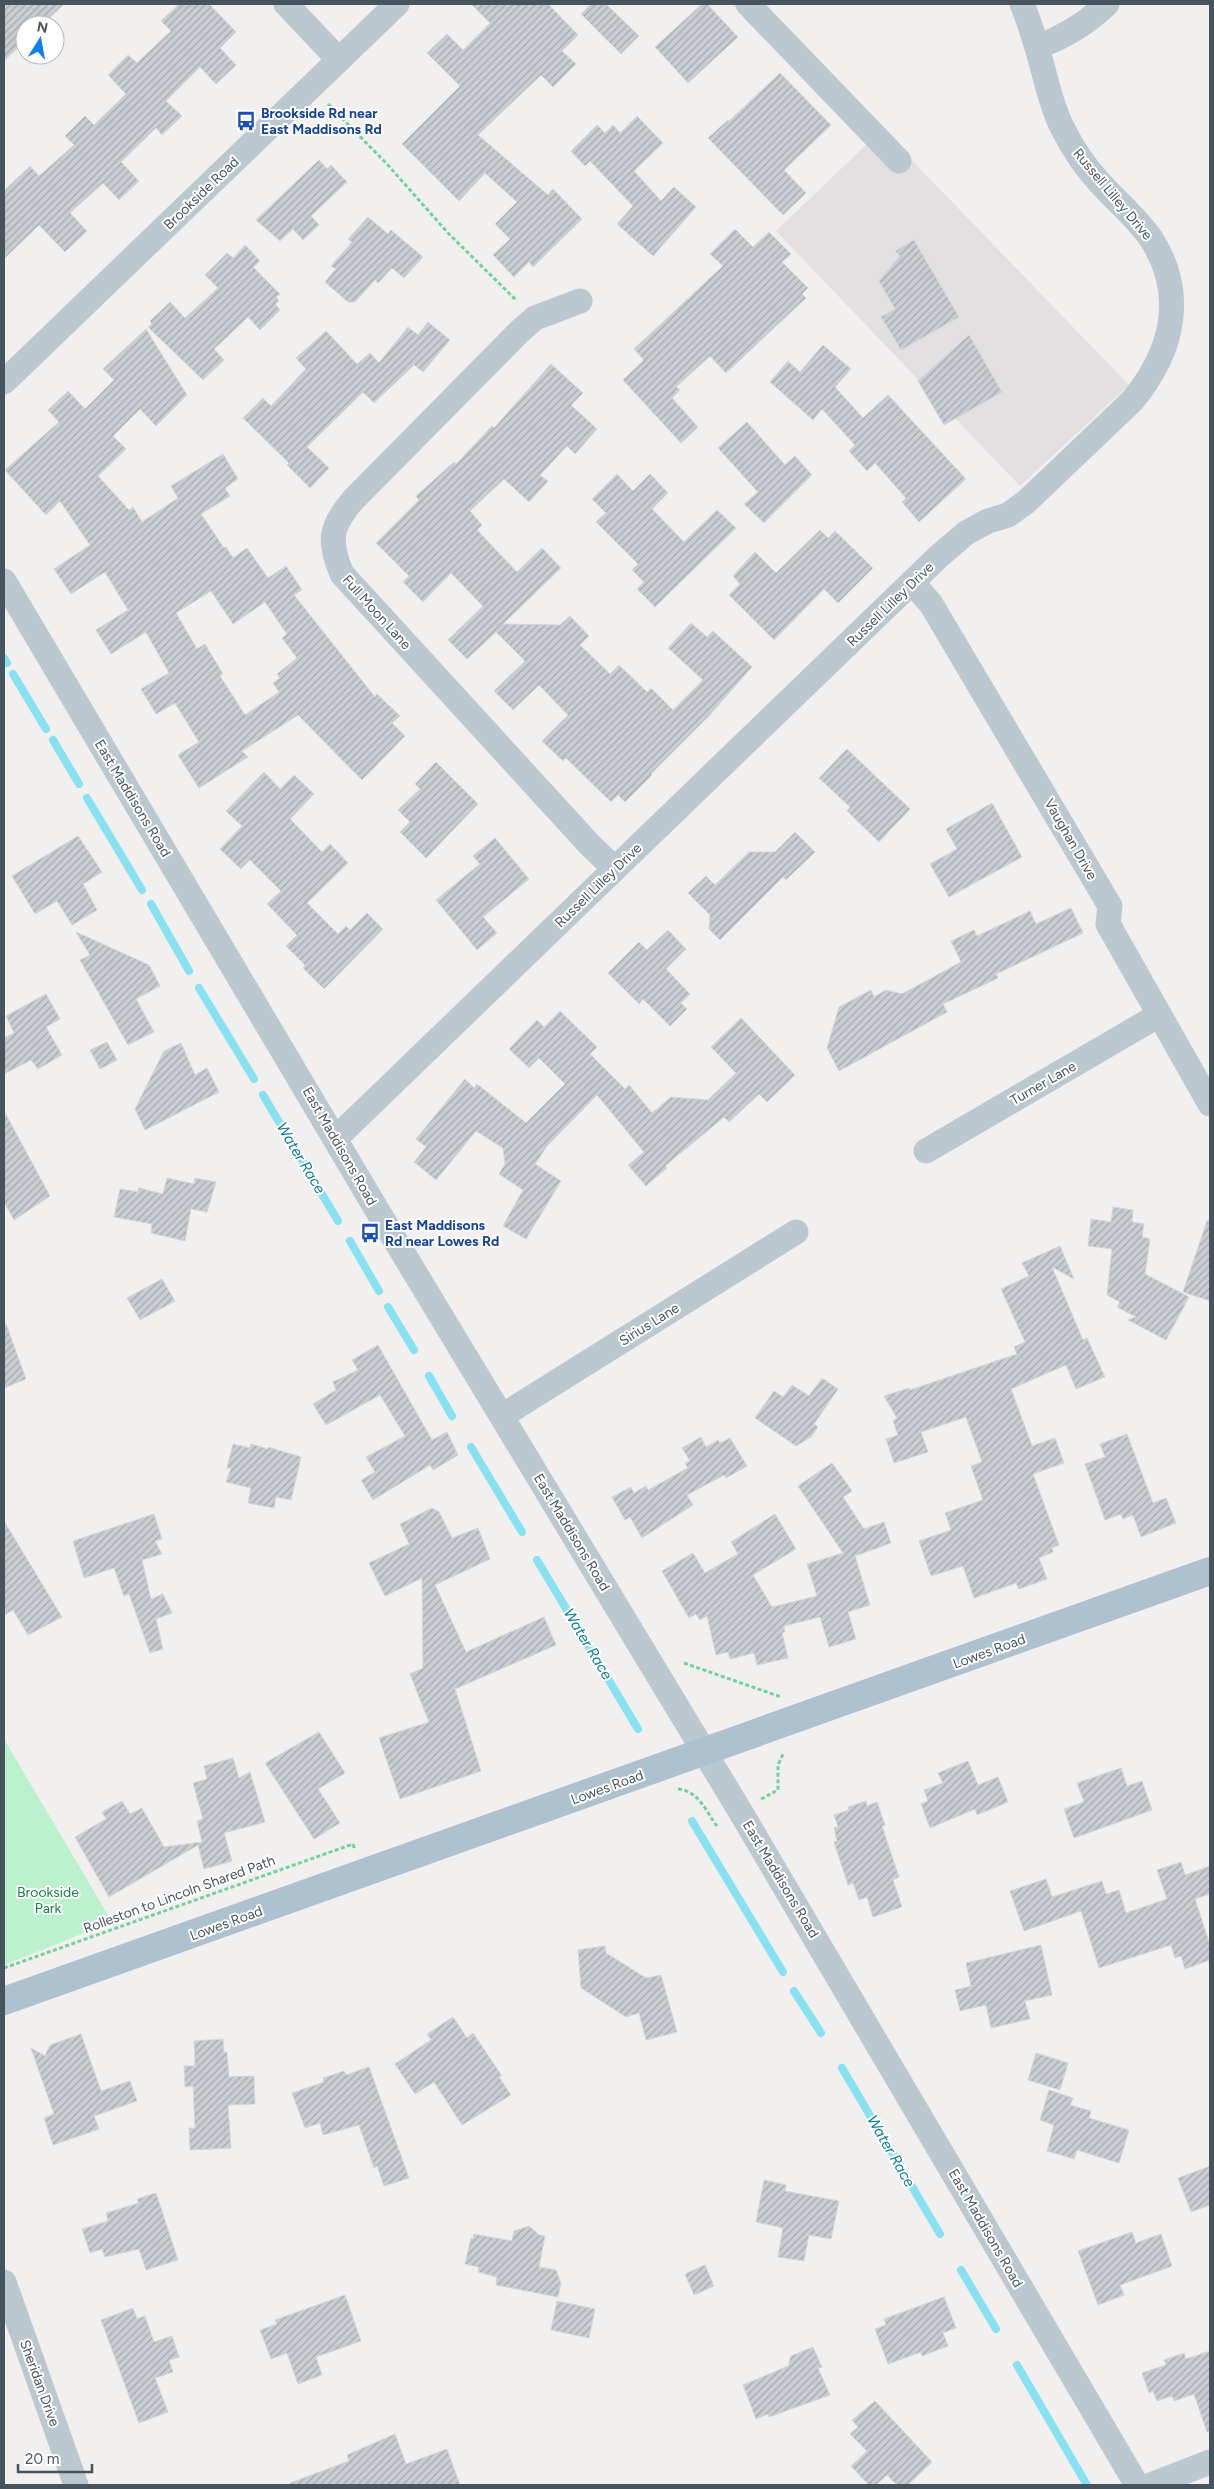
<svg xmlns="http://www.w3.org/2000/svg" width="1214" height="2489" viewBox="0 0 1214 2489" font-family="Figtree,sans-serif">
  <defs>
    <pattern id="building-hatch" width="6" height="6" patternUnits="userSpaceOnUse" patternTransform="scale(1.25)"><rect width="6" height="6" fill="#c9cdd2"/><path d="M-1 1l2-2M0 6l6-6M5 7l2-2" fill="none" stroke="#a5a9ae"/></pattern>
  </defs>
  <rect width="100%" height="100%" fill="#f2efef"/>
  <path fill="#e3e0e1" d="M732,4H761L1129,385L1020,486L776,231L867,144Z"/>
  <path fill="#bcf1cd" d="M4,1739L112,1922L4,1965Z"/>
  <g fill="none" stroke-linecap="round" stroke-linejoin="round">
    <g stroke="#87e1f0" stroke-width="8">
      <path d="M4,658L7,663"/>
      <path d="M13,674L46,729"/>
      <path d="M53,740L79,784"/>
      <path d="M87,798L142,890"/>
      <path d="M151,904L189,971"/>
      <path d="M199,988L254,1079"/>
      <path d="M263,1095L338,1221"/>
      <path d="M350,1241L379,1291"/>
      <path d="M388,1307L414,1350"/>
      <path d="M429,1376L452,1416"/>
      <path d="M471,1447L522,1532"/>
      <path d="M537,1560L638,1729"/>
      <path d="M692,1821L783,1972"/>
      <path d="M794,1991L821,2033"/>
      <path d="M842,2068L940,2234"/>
      <path d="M961,2270L996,2329"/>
      <path d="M1017,2365L1087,2485"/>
    </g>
  </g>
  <g fill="url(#building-hatch)" stroke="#d3d6db" fill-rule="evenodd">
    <path d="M4,4H64L42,25H25V41L4,61Z"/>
    <path d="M179,4H209L236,32L220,48L236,65L216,84L200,67L166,101L182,116L162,135L156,128L121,162L139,181L119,200L103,183L70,213L87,231L65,252L39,225L4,259V191L30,166L39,176L74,145L65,136L85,116L94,125L126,94L108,75L128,55L137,63L171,31L161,21Z"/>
    <path d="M471,4H548L578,35L562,51L576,64L553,87L541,75L478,135L548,195L553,189L582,219L533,267L529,262L514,277L493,255L510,239L495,224L517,202L485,173L459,201L402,144L460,86L427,53L447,34L463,50L490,23Z"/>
    <path d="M591,4H606L639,36L621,54L581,14Z"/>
    <path d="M702,4H707L738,37L688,83L655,47Z"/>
    <path d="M780,73L831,125L784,170L806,193L783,215L708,138L728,120L729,121Z"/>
    <path d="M637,116L663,143L634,171L661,201L674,187L696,207L653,256L617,224L633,206L590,161L585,166L571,151L597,125L605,133L613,125L620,133Z"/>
    <path d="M319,160L327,169L331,165L347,182L311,216L319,225L303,240L293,229L280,241L256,220Z"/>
    <path d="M368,217L388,234L391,230L423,257L404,278L392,268L378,283L375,280L355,302H348L325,282L336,269L331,266L352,242L348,239Z"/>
    <path d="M735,229L753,247L769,232L791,254L782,262L808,288L802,294L806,298L726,373L710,356L676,387L680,390L672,398L698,427L681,443L623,380L644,360L634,349L723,266L710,254Z"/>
    <path d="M914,240L959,317L901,350L881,317L895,309L879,281L900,256L895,251Z"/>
    <path d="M245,245L260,261L253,267L280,294L276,297L279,301L275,304L280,310L260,330L248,317L214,349L224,360L203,380L148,327L152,324L150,321L170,302L185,318L218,288L205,275L227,253L233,258Z"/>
    <path d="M428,322L450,340L423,372L414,365L374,403L363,392L307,447L329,468L310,488L287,465L289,463L243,418L263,398L271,406L306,369L296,358L326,331L357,364L370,353L379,363L408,327L418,335Z"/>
    <path d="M146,329L187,395L156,426L140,409L113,436L126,449L98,476L129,510L133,507L142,522L178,498L171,486L223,454L238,479L225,488L230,496L201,514L224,548L226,547L233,558L247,548L268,578L286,566L302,590L294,595L375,697L377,694L400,716L392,723L405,736L362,780L298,715L242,751L248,757L199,788L178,755L199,742L175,703L156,714L141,689L169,673L146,632L111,654L96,630L128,610L105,572L71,594L54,569L90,545L60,501L46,515L5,470L59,422L48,410L68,391L85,409L114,380L103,369ZM211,591L233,624L265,602L287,634L282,638L297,658L277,674L280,678L273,683L279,692L245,715L220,676L223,674L205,644L197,649L176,613Z"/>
    <path d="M969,335L1002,392L944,425L918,381Z"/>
    <path d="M823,345L851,369L835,387L863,418L888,395L966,479L919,522L902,502L906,498L875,463L867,471L849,451L855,445L822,409L813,420L770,382L788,361L800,372Z"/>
    <path d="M551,364L583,393L571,405L597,429L575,454L567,446L540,475L548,481L529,502L504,479L470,511L482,525L477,530L517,572L542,548L561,568L503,624L560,625L570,616L589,636L580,645L610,674L619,665L647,692L651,688L673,710L703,680L668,648L691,623L707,637L713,631L752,667L707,718L651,774L652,775L625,802L618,795L611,802L566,758L563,761L542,741L568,715L539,685L513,710L494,691L525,661L496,632L467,659L448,640L483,606L451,573L423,602L403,582L409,576L376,543L419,500L416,496L454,462L456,464L492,426L494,428Z"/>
    <path d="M747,422L785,465L795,456L812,475L764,523L744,504L758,492L718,448Z"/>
    <path d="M617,474L633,491L650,474L668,493L652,509L684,542L717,510L736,528L655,607L637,589L644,582L632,570L638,564L596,522L606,513L592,499Z"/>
    <path d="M820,530L828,538L835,531L873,568L838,603L824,589L774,640L729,595L740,584L733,576L755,552L776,573Z"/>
    <path d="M847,749L910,809L879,842L847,811L850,807L819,778Z"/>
    <path d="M436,762L478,804L426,858L400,832L410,822L398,810L420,789L415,784Z"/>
    <path d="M264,772L280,789L294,775L314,794L290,819L322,852L330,844L348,863L307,903L338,934L346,926L350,930L367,913L383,929L324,989L303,968L305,965L286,946L297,935L267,904L281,891L250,860L241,869L220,849L242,826L226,811Z"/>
    <path d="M992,803L1022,857L949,897L930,864L957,849L946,829Z"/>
    <path d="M795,832L815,852L786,880L783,877L720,940L709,929L710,915L688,893L706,876L715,885L749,852H775Z"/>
    <path d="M78,836L102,872L83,884L97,910L72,925L57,901L35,914L12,876Z"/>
    <path d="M495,838L529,879L483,917L497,933L477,950L436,900L480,864L473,856Z"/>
    <path d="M1071,908L1083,933L996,974L998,978L943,1004L947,1012L839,1071L827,1048L839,1007L871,990L874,997L886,990L902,994L961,962L951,941L974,930L977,936L1030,911L1036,924Z"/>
    <path d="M668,930L686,949L666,969L690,994L681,1003L687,1009L670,1026L643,999L639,1004L608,973L639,942L647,950Z"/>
    <path d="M76,932L149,965L160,986L136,999L154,1032L128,1045L80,960L90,955Z"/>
    <path d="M46,994L60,1019L46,1027L62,1055L38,1069L31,1060L4,1074V1038L14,1033L6,1016Z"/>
    <path d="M560,1011L597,1047L590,1054L625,1089L629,1085L652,1113L671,1097L708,1100L736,1073L711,1047L741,1018L795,1075L767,1102L759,1094L729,1122L724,1117L665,1166L667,1168L646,1186L628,1165L644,1152L597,1095L547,1146L535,1164L561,1181L526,1239L503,1226L523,1190L499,1174L505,1164L503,1148L476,1131L436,1180L414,1162L426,1147L416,1139L465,1079L474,1088L477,1084L526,1123L565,1084L539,1058L529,1068L509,1049L537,1020L544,1027Z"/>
    <path d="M107,1042L117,1060L100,1069L90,1050Z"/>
    <path d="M181,1043L195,1075L207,1068L219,1092L145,1130L135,1109L164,1051Z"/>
    <path d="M4,1111L50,1196L14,1220L4,1202Z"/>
    <path d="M167,1178L194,1184L195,1178L216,1182L207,1212L191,1209L185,1241L151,1233L152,1224L114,1217L120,1189L138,1192L139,1188L163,1194Z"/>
    <path d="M1113,1207L1133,1210L1132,1222L1144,1224L1142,1237L1150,1239L1145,1274L1189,1297L1166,1340L1128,1320L1136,1317L1117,1307L1120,1302L1107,1295L1112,1249L1088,1246L1091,1219L1111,1222Z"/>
    <path d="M1207,1221H1210V1301L1183,1292Z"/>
    <path d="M1060,1246L1074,1279L1052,1267L1083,1340L1087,1338L1105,1377L1076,1389L1066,1365L1011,1389L1032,1446L1055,1438L1064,1463L1033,1474L1059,1545L1052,1548L1053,1552L1039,1558L1047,1579L1019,1589L1016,1583L974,1598L963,1566L931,1576L919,1541L951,1530L945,1513L983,1500L971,1466L982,1462L966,1417L921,1432L928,1452L894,1463L886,1439L898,1435L893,1421L897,1418L884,1396L909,1388L910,1390L1017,1354L1014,1347L1025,1342L1001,1289L1029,1276L1022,1263Z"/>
    <path d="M162,1279L175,1301L140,1320L127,1298Z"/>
    <path d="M4,1324H6L26,1379L4,1388Z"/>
    <path d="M378,1345L432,1440L447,1432L458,1455L433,1470L430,1465L373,1500L361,1480L375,1472L366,1457L405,1436L380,1395L326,1425L313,1404L336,1390L333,1382L358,1370L352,1360Z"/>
    <path d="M822,1378L838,1389L814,1424L818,1427L811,1437L796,1446L755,1418L774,1391L783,1397L792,1385L809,1396Z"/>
    <path d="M1127,1434L1153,1503L1166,1498L1176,1523L1141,1537L1133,1515L1123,1519L1121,1514L1105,1520L1085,1464L1105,1457L1100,1444Z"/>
    <path d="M701,1437L706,1447L718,1440L720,1443L730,1438L747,1466L726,1478L724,1475L687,1495L693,1505L642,1538L630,1517L625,1520L612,1497L631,1487L634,1493L646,1486L648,1490L688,1468L685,1463L690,1461L682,1448Z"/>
    <path d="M233,1444L250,1448L251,1444L268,1449V1447L301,1457L291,1500L276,1497L274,1508L248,1503L251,1488L226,1482L231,1468H227Z"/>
    <path d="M832,1463L852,1491L843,1497L864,1529L884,1522L891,1543L855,1556L870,1605L848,1612L856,1639L829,1647L820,1617L784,1626L785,1632L782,1633L788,1658L757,1665L754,1653L730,1659L728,1652L716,1655L707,1616L700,1620L696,1614L689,1618L662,1571L693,1553L705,1573L738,1554L731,1542L775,1514L796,1549L753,1575L772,1607L817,1596L807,1564L843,1553L798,1486Z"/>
    <path d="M432,1508L439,1512L452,1538L478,1528L490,1559L435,1585L466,1652L544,1617L556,1645L455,1689L481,1771L400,1799L379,1738L429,1722L410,1674L423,1668L422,1578L385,1596L369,1563L409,1544L400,1524Z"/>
    <path d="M154,1514L162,1539L155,1541L162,1554L142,1560L151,1599L163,1594L172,1613L156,1619L163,1649L150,1653L129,1594L124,1596L114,1568L84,1578L73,1541Z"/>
    <path d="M4,1521L62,1617L28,1635L13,1610L4,1615Z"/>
    <path d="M319,1732L345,1773L318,1789L340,1823L314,1839L265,1763Z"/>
    <path d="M233,1758L239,1778L250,1772L265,1822L224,1833L232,1861L204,1869L198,1845L109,1897L75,1837L106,1819L102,1812L122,1801L130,1814L142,1808L164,1847L202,1842L197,1821L203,1819L193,1783L207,1779L204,1766Z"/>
    <path d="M968,1761L978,1785L998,1777L1008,1802L977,1815L975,1809L930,1828L921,1804L928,1801L924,1790L943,1783L938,1773Z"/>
    <path d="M1121,1768L1127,1786L1142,1781L1152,1810L1074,1838L1064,1809L1084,1802L1077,1783Z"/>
    <path d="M866,1801L867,1806L877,1802L885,1825L882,1826L899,1877L893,1880L902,1907L873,1917L867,1897L859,1900L853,1883L848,1885L834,1842L837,1841L834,1828L838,1827L834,1815L849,1810L848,1807Z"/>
    <path d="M1181,1862L1185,1875L1210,1866V1894L1195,1899L1210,1945V1960L1185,1969L1181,1956L1175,1958L1171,1945L1099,1968L1081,1911L1024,1931L1010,1891L1046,1879L1052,1897L1102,1881L1106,1894L1119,1890L1126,1913L1167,1899L1157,1870Z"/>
    <path d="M1041,1945L1052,1995L1025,2001L1030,2019L991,2028L986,2005L960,2011L955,1990L971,1986L966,1963Z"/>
    <path d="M605,1946L606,1953L646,1978L661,1975L677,2032L646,2040L639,2013L626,2017L581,1988L578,1950Z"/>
    <path d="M453,2017L467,2038L473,2033L502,2076L499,2077L511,2095L462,2125L434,2082L415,2094L395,2064L431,2040L427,2034Z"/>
    <path d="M81,2034L101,2091L130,2081L137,2101L94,2116L99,2129L53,2145L44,2118L54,2114L31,2048L45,2056L50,2045Z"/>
    <path d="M223,2039L224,2052H227L229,2077L254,2076L255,2104L228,2105L231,2148L190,2150L189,2128H195L193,2086L185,2087L184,2066H195L194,2041Z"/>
    <path d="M1036,2053L1068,2063L1060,2090L1028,2080Z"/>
    <path d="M369,2067L409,2178L384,2186L377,2166L374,2168L359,2125L323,2135L320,2123L305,2128L292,2093L324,2082L323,2078L344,2071L346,2075Z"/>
    <path d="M1049,2090L1073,2098L1070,2105L1091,2111L1089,2118L1129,2130L1119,2163L1077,2150L1074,2159L1047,2151L1054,2125L1040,2120Z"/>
    <path d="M1210,2166V2205L1191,2212L1178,2178Z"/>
    <path d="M764,2180L786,2185L785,2191L839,2201L831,2239L809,2235L804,2261L778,2257L783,2228L756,2222Z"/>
    <path d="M156,2193L178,2260L146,2270L139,2249L105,2257L102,2249L90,2253L82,2229L108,2221L106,2213L139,2203L137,2199Z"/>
    <path d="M529,2226L539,2235L545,2236L539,2267L556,2270L561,2283L558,2297L496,2285L497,2277L478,2272L479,2267L465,2264L471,2238L473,2239L474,2234L512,2241L514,2231Z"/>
    <path d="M1132,2232L1136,2243L1161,2234L1172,2266L1120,2285L1124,2295L1098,2305L1078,2251Z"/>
    <path d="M705,2265L714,2286L694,2295L685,2274Z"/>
    <path d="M345,2295L361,2341L316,2357L322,2375L298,2384L287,2353L271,2359L260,2330L277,2324L275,2320Z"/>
    <path d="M944,2297L956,2328L943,2333L948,2346L922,2356L921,2352L888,2364L875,2329L886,2325L884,2319Z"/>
    <path d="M557,2301L595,2309L589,2338L551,2330Z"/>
    <path d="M133,2308L137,2319L145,2316L154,2342L172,2336L179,2357L169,2360L173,2372L155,2378L168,2412L139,2423L101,2320Z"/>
    <path d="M813,2347L822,2367L818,2368L830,2395L769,2417L768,2414L756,2419L743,2385L788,2366L791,2356Z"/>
    <path d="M1210,2351V2432H1207L1194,2394L1174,2401L1172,2396L1157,2401L1153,2391L1149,2393L1142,2373L1166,2365L1164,2360L1184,2353L1186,2359Z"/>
    <path d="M875,2401L932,2462L908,2485H897L887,2475L876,2485H869L851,2466L867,2451L850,2434L858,2427L852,2420Z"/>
    <path d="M395,2434L406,2464L447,2449L460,2485H290V2483L349,2461L347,2455Z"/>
  </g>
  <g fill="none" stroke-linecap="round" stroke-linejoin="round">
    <g stroke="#72d19c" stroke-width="3" stroke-dasharray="4 2.5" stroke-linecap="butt">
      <path d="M328,104L387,164L448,233L517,301"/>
      <path d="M684,1663L781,1697"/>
      <path d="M678,1789C698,1791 705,1809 716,1825L719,1823"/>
      <path d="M761,1799L778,1790V1765L784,1752"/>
      <path d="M4,1968L353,1844L355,1850"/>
    </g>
    <g stroke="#bcc8cf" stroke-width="25">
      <path d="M286,4L339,60"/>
      <path d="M748,4L899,161"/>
      <path d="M1037,47C1065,37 1086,24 1107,4"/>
      <path d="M580,301L535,318L520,331L353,500C330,527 328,541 342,574L589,844L614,868"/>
      <path d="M4,382L397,4"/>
      <path d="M4,581L377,1210L740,1811L1137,2485"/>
      <path d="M912,582L931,604L1110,906L1108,924L1210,1104"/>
      <path d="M336,1138L938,557L966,533L988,521L1008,515L1026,502L1132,401C1172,353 1187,296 1152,240C1138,219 1117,202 1100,183C1085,167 1072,147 1062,127C1053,110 1048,88 1043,69C1037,47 1031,25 1022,4"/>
      <path d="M926,1151L1159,1015"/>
      <path d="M502,1416L796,1232"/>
      <path d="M4,2282L76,2485"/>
      <path d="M1151,2485L1210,2462"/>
    </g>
    <path stroke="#aec1cf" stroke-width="28" d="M4,2001L1210,1571"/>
  </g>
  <defs>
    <symbol id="bus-bare" viewBox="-9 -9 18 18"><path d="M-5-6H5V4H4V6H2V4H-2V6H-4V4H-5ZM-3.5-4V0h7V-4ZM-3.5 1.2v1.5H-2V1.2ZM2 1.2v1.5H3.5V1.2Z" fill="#1a4fb4" stroke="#fff" stroke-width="2.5" paint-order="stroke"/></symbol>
  </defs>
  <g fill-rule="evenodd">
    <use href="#bus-bare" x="232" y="107" width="28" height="28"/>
    <use href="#bus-bare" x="356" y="1219" width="28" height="28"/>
  </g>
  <g text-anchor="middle" stroke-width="4" stroke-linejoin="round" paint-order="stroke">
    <g font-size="14" font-weight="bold" fill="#164399" stroke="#fff" text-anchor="start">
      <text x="261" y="118">Brookside Rd near<tspan x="261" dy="16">East Maddisons Rd</tspan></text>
      <text x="385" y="1230">East Maddisons<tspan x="385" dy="16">Rd near Lowes Rd</tspan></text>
    </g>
    <g font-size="14" fill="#46545e" stroke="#fff">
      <text transform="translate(201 193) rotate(-44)" y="5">Brookside Road</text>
      <text transform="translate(1113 194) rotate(50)" y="5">Russell Lilley Drive</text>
      <text transform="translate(890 604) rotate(-44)" y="5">Russell Lilley Drive</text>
      <text transform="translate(377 612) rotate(48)" y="5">Full Moon Lane</text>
      <text transform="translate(133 798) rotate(59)" y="5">East Maddisons Road</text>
      <text transform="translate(1071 839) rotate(60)" y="5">Vaughan Drive</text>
      <text transform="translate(598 885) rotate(-44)" y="5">Russell Lilley Drive</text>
      <text transform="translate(1043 1083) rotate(-30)" y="5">Turner Lane</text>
      <text transform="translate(340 1146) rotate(60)" y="5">East Maddisons Road</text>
      <text transform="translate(649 1324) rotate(-32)" y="5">Sirius Lane</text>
      <text transform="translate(572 1532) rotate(59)" y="5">East Maddisons Road</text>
      <text transform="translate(989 1651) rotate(-20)" y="5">Lowes Road</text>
      <text transform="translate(607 1787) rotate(-20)" y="5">Lowes Road</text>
      <text transform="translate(781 1879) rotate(59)" y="5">East Maddisons Road</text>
      <text transform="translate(179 1894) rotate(-20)" y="5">Rolleston to Lincoln Shared Path</text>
      <text transform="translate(226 1923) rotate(-20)" y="5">Lowes Road</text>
      <text transform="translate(986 2228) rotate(60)" y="5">East Maddisons Road</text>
      <text transform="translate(40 2383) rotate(70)" y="5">Sheridan Drive</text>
    </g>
    <g font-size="14" fill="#128444" stroke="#fff">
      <text x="48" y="1897">Brookside<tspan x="48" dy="16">Park</tspan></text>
    </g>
    <g font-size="15" font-style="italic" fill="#077e92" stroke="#fff">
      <text transform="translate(301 1158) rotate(59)" y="5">Water Race</text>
      <text transform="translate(588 1644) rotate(59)" y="5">Water Race</text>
      <text transform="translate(891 2151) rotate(60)" y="5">Water Race</text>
    </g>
  </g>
  <rect width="1214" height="2489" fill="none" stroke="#46545e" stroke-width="10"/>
  <g transform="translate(40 40) rotate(11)"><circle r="24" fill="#ffffff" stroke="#b5bbbf"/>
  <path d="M0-4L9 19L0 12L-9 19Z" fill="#107eeb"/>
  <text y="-8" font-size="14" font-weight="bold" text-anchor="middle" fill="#46545e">N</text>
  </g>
  <path d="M18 2464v8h74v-8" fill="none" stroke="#46545e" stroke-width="2.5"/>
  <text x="25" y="2464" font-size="15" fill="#46545e" stroke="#ffffff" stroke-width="4" paint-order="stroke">20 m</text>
</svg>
